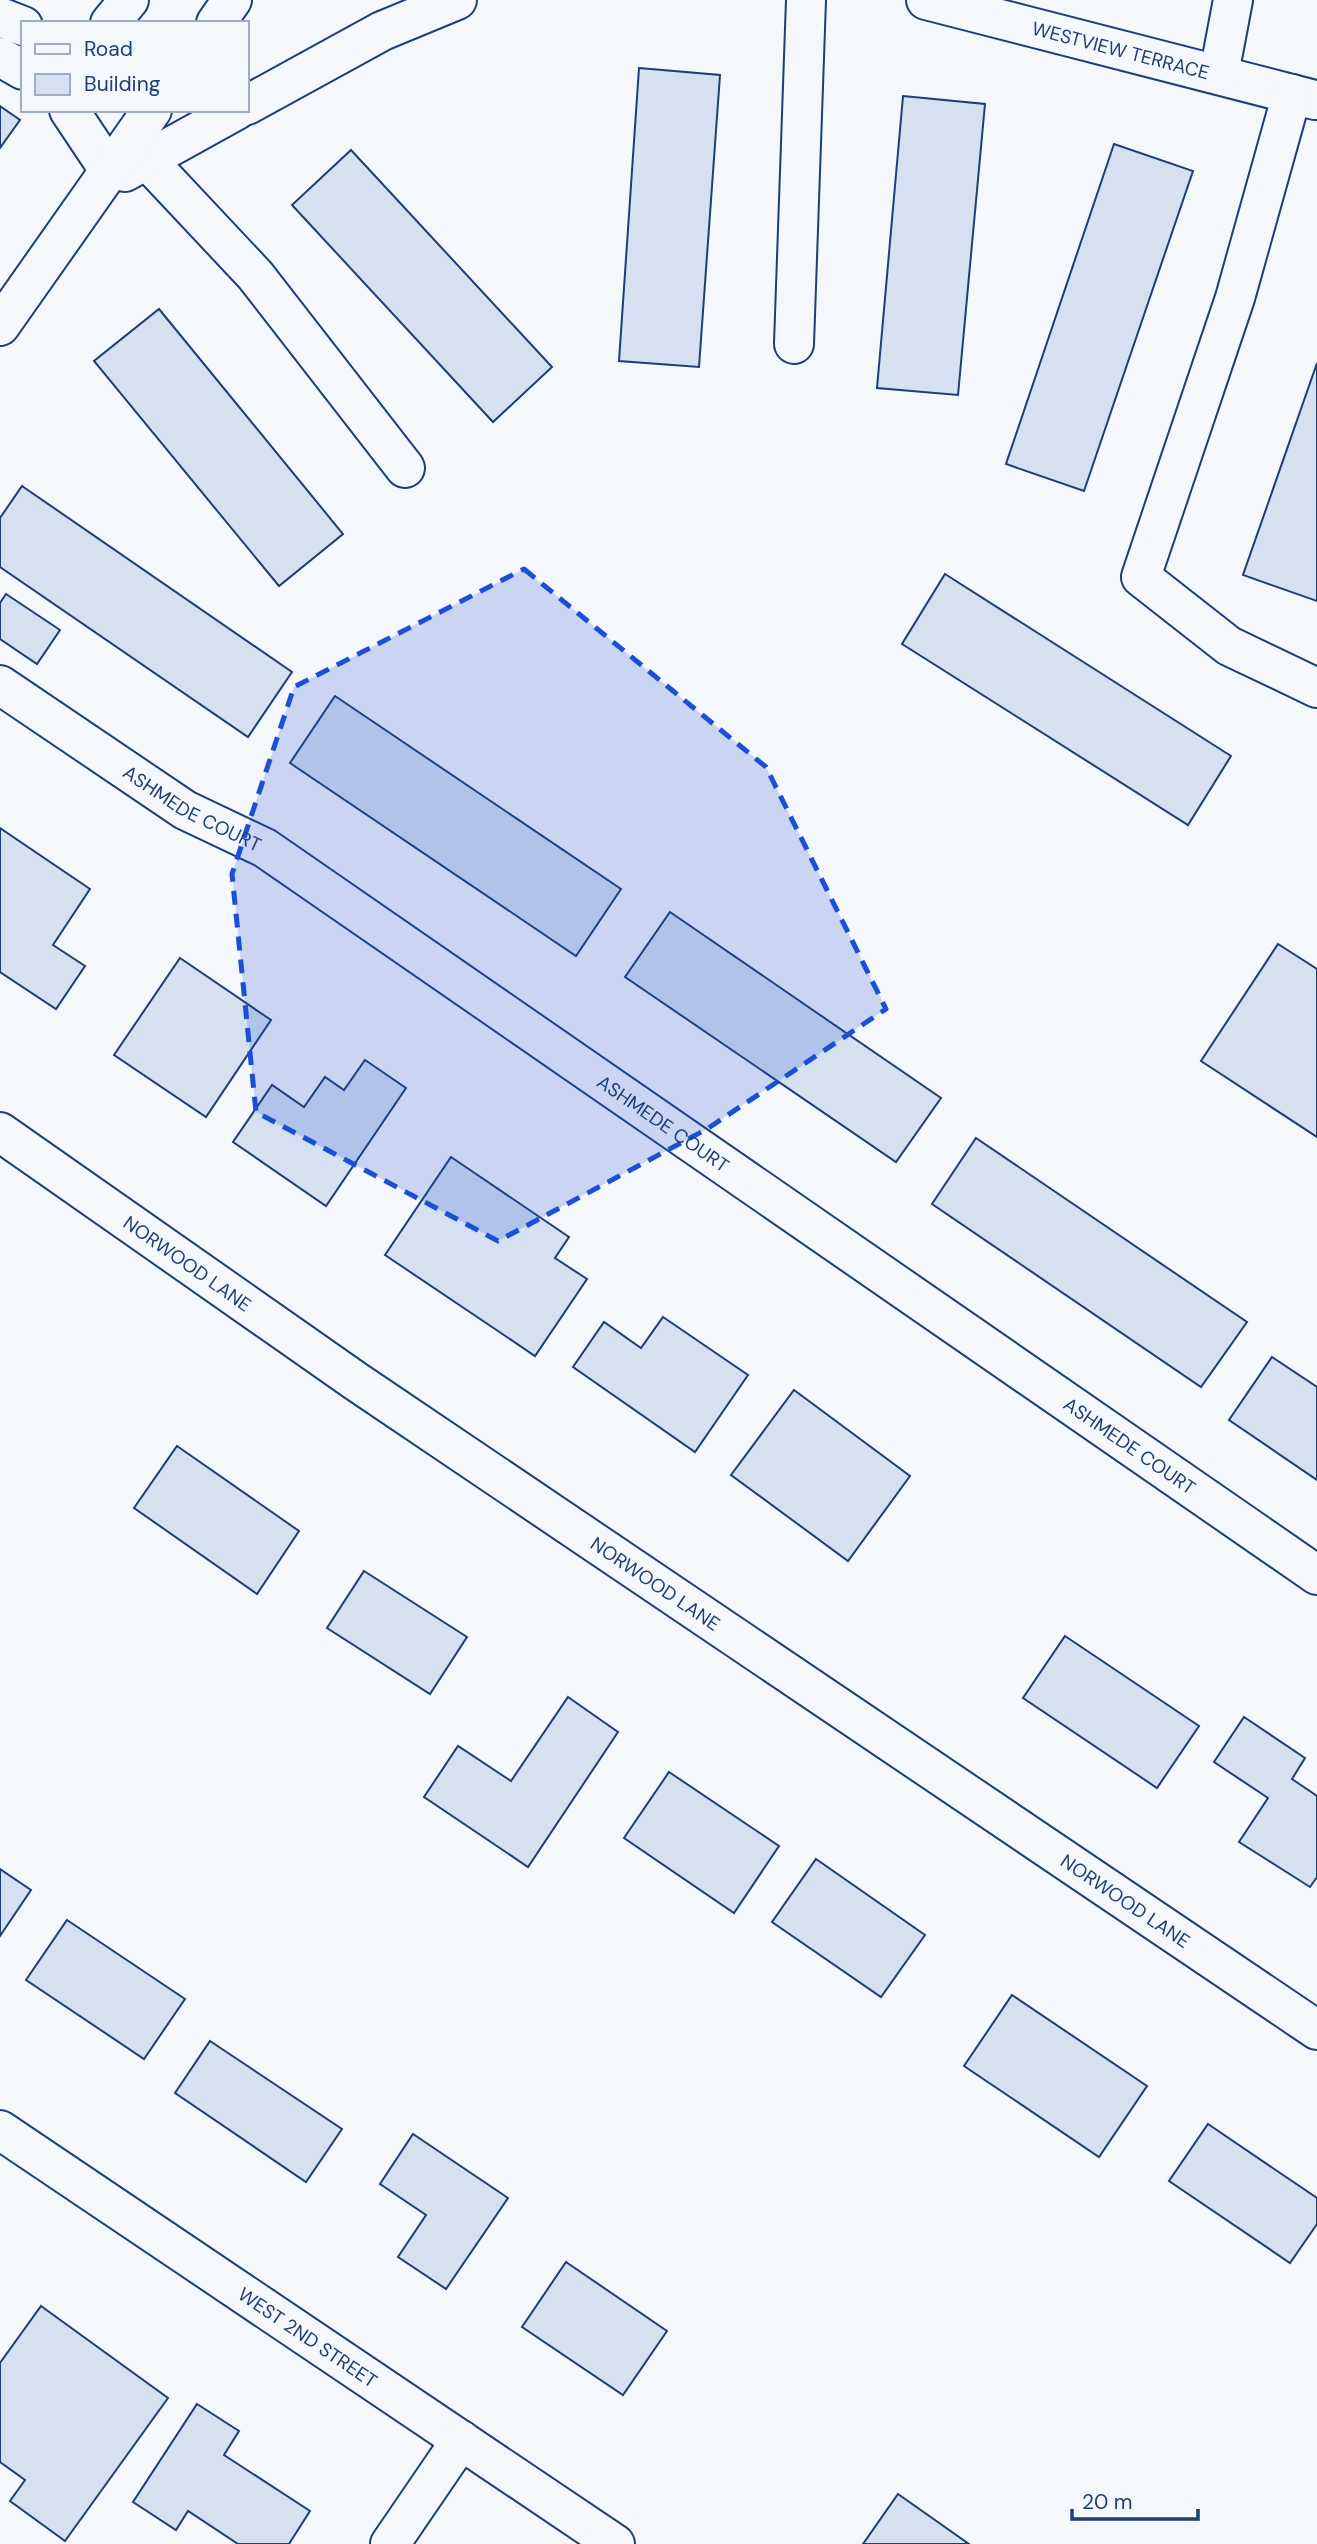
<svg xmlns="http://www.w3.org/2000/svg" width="1317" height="2544" viewBox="0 0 1317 2544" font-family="'DM Sans',sans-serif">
  <rect width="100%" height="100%" fill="#f4f7fb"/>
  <g fill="#d5e0f0" stroke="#1d3f73" stroke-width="2">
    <path d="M639,68L720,75L699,367L619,361Z"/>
    <path d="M903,96L985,104L958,395L877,388Z"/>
    <path d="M0,106L20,120L0,148Z"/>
    <path d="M1114,144L1193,171L1084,491L1006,464Z"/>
    <path d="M351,150L552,367L493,422L292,205Z"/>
    <path d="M159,309L343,534L279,586L94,361Z"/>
    <path d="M1317,363V601L1243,575Z"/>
    <path d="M22,486L292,672L248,737L0,567V518Z"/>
    <path d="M945,574L1231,756L1188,825L902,644Z"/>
    <path d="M6,594L60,630L37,664L0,639V603Z"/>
    <path d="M335,696L621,889L576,956L290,763Z"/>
    <path d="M0,828L90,889L53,945L85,966L56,1009L0,972Z"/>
    <path d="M670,912L941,1098L896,1162L625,977Z"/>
    <path d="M1278,944L1317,969V1137L1201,1061Z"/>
    <path d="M180,958L271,1020L206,1117L114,1055Z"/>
    <path d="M365,1060L406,1088L326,1206L233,1142L272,1085L304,1107L325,1077L344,1090Z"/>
    <path d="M976,1138L1247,1322L1201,1387L932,1204Z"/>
    <path d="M451,1157L569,1237L555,1258L587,1279L535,1356L385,1255Z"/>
    <path d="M663,1317L748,1375L695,1452L573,1367L604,1322L641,1348Z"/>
    <path d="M1272,1357L1317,1387V1480L1229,1420Z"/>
    <path d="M794,1390L910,1476L848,1561L731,1475Z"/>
    <path d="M177,1446L299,1531L257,1594L134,1508Z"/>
    <path d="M364,1571L467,1637L430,1694L327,1628Z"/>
    <path d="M1065,1636L1199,1726L1157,1788L1023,1698Z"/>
    <path d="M568,1697L618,1732L528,1867L424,1797L458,1746L511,1781Z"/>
    <path d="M1244,1717L1305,1758L1292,1779L1317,1796V1877L1310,1887L1239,1842L1268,1798L1214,1762Z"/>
    <path d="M669,1772L779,1846L734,1913L624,1838Z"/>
    <path d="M816,1859L925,1935L881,1997L772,1922Z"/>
    <path d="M0,1869L31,1890L0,1936Z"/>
    <path d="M67,1920L185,1999L144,2059L26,1980Z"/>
    <path d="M1012,1995L1147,2086L1099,2157L964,2066Z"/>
    <path d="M210,2041L342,2129L306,2182L175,2093Z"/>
    <path d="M1208,2124L1317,2198V2224L1290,2263L1169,2181Z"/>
    <path d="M413,2134L508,2198L446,2289L398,2257L426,2215L380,2184Z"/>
    <path d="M566,2262L667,2331L623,2395L522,2327Z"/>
    <path d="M41,2306L168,2398L65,2541L10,2501L25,2480L0,2462V2363Z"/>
    <path d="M197,2404L239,2431L224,2455L310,2511L289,2544H238L188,2511L176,2530L133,2502Z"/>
    <path d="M898,2494L969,2544H863Z"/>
  </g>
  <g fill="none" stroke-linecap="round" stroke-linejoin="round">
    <defs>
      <g id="minor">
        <path id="s1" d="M926,0L1315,100"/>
        <path d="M0,17L23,26"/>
        <path d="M110,23L129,0"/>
        <path d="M216,23L232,0"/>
        <path d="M0,57L23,70"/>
        <path d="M1219,74L1233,0"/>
        <path d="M1292,94L1235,298L1141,577L1229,646L1317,688"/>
        <path d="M247,105L382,31L457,0"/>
        <path d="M69,110L109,170"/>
        <path d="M147,160L255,275L405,468"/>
        <path d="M125,172L237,110"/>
        <path d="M0,326L152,110"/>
        <path d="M794,344L806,0"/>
        <path id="s2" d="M0,685L185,810L265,848L1317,1575"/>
        <path id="s3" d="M0,1132L357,1382L1317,2030"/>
        <path id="s4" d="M0,2130L615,2544"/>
        <path d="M390,2544L461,2440"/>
      </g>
    </defs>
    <use href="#minor" stroke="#1d3f73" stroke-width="42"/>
    <use href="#minor" stroke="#f4f7fb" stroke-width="38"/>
  </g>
  <path fill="#1d4ed8" fill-opacity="0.2" stroke="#1d4ed8" stroke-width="5" stroke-dasharray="14 9" stroke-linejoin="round" d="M524,569L766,767L886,1009L707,1129L498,1241L256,1112L232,874L294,687Z"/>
  <g text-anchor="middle" stroke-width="5" stroke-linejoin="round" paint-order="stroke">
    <g font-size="19" fill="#1d3f73" stroke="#f4f7fb">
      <text dy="7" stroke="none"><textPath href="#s1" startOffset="201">WESTVIEW TERRACE</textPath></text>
      <text dy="7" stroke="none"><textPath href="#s2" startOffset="229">ASHMEDE COURT</textPath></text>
      <text dy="7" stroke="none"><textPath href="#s2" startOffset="796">ASHMEDE COURT</textPath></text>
      <text dy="7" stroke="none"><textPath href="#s3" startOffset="229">NORWOOD LANE</textPath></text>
      <text dy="7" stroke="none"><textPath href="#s2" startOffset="1363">ASHMEDE COURT</textPath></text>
      <text dy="7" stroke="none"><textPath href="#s3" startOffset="796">NORWOOD LANE</textPath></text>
      <text dy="7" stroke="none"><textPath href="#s3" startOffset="1363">NORWOOD LANE</textPath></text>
      <text dy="7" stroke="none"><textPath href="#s4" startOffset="371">WEST 2ND STREET</textPath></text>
    </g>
  </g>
  <rect x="21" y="21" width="228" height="91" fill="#f4f7fb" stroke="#9eadc5" stroke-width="2"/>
  <rect x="35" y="44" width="35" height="10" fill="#f4f7fb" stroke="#9eadc5" stroke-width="2"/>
  <text x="84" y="56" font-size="21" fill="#1d3f73">Road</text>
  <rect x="35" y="74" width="35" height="21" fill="#d5e0f0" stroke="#9eadc5" stroke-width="2"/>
  <text x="84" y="91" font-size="21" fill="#1d3f73">Building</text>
  <path d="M1072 2509v10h126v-10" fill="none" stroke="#1d3f73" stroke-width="3.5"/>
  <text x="1082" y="2509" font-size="21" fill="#1d3f73" stroke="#f4f7fb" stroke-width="5" paint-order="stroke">20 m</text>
</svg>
